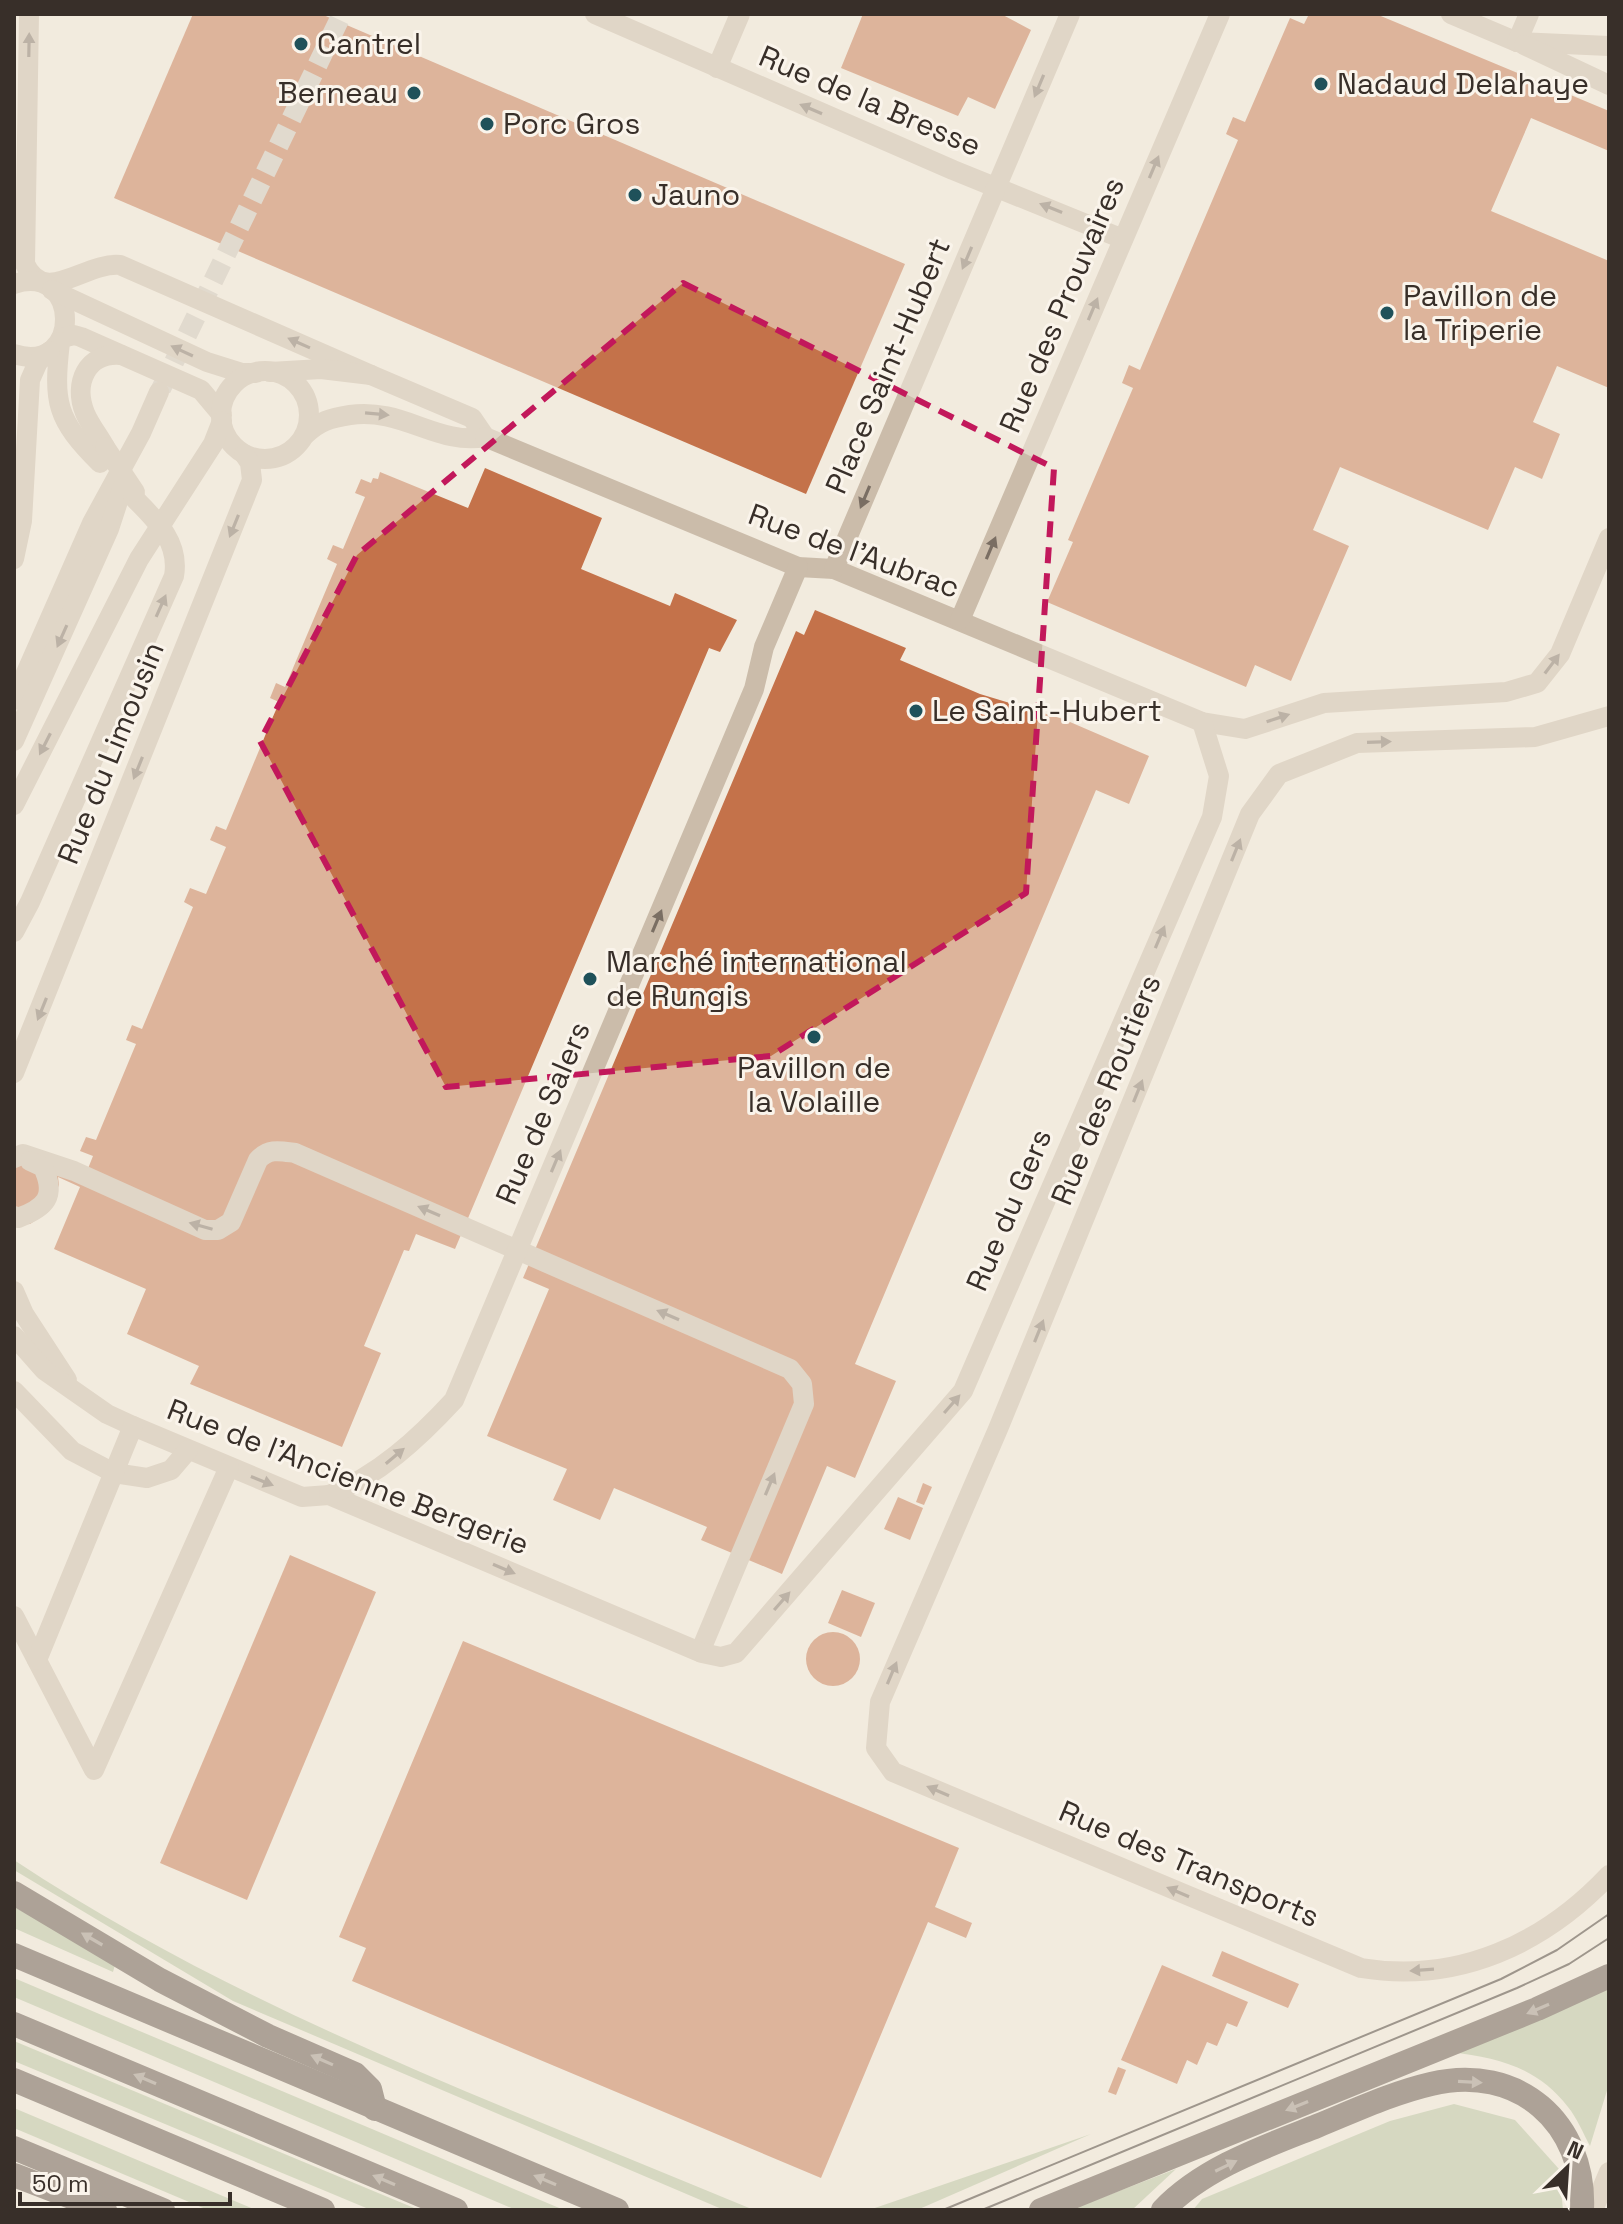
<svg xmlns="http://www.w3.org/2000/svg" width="1623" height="2224" viewBox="0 0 1623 2224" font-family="'Space Grotesk',sans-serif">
  <rect width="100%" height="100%" fill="#f2ebde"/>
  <g fill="#b3c29e">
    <path d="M14,1860C242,2011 503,2105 754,2210H724L233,2001L14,1870Z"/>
    <path d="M14,1907L116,1961L113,1972L14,1928Z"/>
    <path d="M14,1978L564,2210H516L14,1997Z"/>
    <path d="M1609,1987V2084L1590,2146C1583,2133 1577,2118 1568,2107C1537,2067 1498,2058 1451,2052Z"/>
    <path d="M14,2041L419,2210H371L14,2061Z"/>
    <path d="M1454,2104L1515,2120L1559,2169L1563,2210H1193L1202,2199L1390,2121Z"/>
    <path d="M14,2108L256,2210H208L14,2128Z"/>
    <path d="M1091,2134L917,2210H869Z"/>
    <path d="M1176,2169L1132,2210H1070Z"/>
  </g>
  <g fill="#c4724a">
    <path d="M193,14H321L905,264L806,494L114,198Z"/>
    <path d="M863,14H1001L1031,30L995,109L968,97L958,116L841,68Z"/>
    <path d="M1309,14H1376L1609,111V151L1531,118L1491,211L1609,261V388L1557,366L1533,422L1560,434L1542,479L1515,467L1488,530L1340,467L1313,530L1349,546L1291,681L1255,665L1246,687L1047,602L1073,542L1068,540L1133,388L1122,383L1129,365L1140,370L1238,140L1226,134L1233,117L1245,122L1290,18L1304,24Z"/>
    <path d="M485,468L602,518L581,569L670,606L675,593L737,620L720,652L709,648L455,1249L416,1234L409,1251L404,1250L364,1346L381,1353L342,1447L190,1384L199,1366L127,1334L146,1289L54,1249L80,1187L58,1177L59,1185L48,1212L30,1224L14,1225V1146H19L87,1171L93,1156L80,1151L86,1137L96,1140L136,1044L126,1040L132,1025L142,1029L193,907L184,902L190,888L206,894L226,847L210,840L216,826L226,830L279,702L270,698L276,683L285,687L337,564L327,559L333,545L343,549L365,497L355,493L361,479L371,483L373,478L378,479L380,472L468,508Z"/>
    <path d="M815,610L906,648L900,660L980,694L1063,719L1149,756L1129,804L1096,790L855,1364L896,1381L855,1478L827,1466L782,1574L701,1540L707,1527L614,1488L600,1520L553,1500L567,1469L487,1436L549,1289L523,1278L796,631L804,635Z"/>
    <path d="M923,1483L932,1487L924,1505L916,1502Z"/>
    <path d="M898,1497L923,1508L910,1540L884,1529Z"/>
    <path d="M290,1555L376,1592L247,1900L160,1863Z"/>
    <path d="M842,1590L875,1603L861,1637L828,1623Z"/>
    <circle cx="833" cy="1659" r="27"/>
    <path d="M463,1641L959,1848L935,1907L972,1923L966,1938L928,1922L821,2178L352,1981L366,1948L339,1937Z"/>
    <path d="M1222,1951L1299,1984L1288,2008L1212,1976Z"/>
    <path d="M1162,1965L1248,2002L1237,2027L1227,2023L1217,2046L1207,2042L1197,2065L1187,2060L1177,2084L1121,2060Z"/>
    <path d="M1118,2067L1126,2070L1116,2095L1108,2092Z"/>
  </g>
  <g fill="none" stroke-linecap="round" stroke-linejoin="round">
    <path stroke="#cdc5ba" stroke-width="20" stroke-dasharray="20 10" stroke-linecap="butt" d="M161,389L342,14"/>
    <g stroke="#cbbcaa" stroke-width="20">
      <path d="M29,14L25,264C45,307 84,262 120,265L371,375"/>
      <path d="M595,14L953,170L1123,239"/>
      <path d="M1451,14L1517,42L1609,46"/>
      <path d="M1517,42L1529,14"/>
      <path d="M1524,45L1609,85"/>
      <path d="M717,68L740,14"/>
      <path d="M14,284C81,262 83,376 14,354"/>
      <path d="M52,290L207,362L242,373H256"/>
      <path d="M62,338L74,335L81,337L201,390L222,415"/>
      <path d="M60,342C53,403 56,419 100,463"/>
      <circle cx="265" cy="415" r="44"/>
      <path d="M270,372L321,369L371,375L472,418L485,437C438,446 402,407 350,415C331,418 319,421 305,435"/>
      <path d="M485,437L798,567L834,569L1202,722L1245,729L1324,703L1506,692L1537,683L1560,654L1609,538"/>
      <path d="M105,447C99,436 90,425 85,413C73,383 87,352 121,355"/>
      <path d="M14,559L22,521L30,380L38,362L50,351"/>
      <path d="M834,569L1070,14"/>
      <path d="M960,620L1220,14"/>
      <path d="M14,700L92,523L141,433L159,392"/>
      <path d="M1609,716L1535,737L1357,743L1279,774L1250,814L998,1429L880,1702L876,1748L893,1772L1361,1968C1458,1984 1544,1944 1609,1875"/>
      <path d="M14,741L109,529L123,486"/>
      <path d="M14,805L139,559L213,444L222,421"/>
      <path d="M14,932L30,902L174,576C180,542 156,520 133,497"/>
      <path d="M14,1073L252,480L250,463L244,454"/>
      <path d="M14,1158L23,1154L74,1171L205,1230H218L231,1222L258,1160C269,1148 280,1151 295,1153L790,1369L802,1384L804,1404L700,1652"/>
      <path d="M14,1216L18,1218C45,1208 57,1197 43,1167L30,1161"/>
      <path d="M14,1291L24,1314L67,1380"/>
      <path d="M14,1336L44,1370L107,1414L133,1426L302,1497L329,1495L702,1653L721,1657L736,1653L963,1391L1212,817L1219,776L1202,722"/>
      <path d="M14,1391L72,1451L114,1473L147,1478L171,1470L188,1450"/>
      <path d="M329,1495C378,1476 419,1438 454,1400L754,689L764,647L798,567"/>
      <path d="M14,1616L94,1770L229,1467"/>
      <path d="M37,1660L133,1426"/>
      <path d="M1593,2210L1609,2172"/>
    </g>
    <g stroke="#594a41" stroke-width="24">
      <path d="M14,1893L160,1980L268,2036L355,2074L370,2089L375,2109"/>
      <path d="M14,1955L617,2210"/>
      <path d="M14,2024L456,2210"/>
      <path d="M14,2080L323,2210"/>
      <path d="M14,2148L163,2210"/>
      <path d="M14,2175L105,2210"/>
      <path d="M1041,2210L1537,2009L1609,1976"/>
      <path d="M1163,2210C1203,2168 1264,2147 1317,2126C1354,2111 1392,2093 1431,2084C1518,2063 1586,2123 1582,2210"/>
    </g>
    <g stroke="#382f29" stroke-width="2">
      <path d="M943,2210L1501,1979L1557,1950L1609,1914"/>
      <path d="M982,2210L1517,1988L1569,1964L1609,1938"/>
    </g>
    <path stroke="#cbbcaa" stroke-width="20" d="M105,447L135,492"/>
  </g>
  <defs><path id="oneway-solid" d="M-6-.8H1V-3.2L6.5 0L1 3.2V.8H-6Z" transform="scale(2)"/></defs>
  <g fill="#7a6e63">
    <use href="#oneway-solid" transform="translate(29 45) rotate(-89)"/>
    <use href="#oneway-solid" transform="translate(1039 86) rotate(113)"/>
    <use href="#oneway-solid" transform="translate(811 109) rotate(-157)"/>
    <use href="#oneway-solid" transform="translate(1154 167) rotate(-67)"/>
    <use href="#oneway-solid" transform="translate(1051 208) rotate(-158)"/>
    <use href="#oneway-solid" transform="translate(967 258) rotate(113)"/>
    <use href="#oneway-solid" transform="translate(1093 309) rotate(-67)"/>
    <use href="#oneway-solid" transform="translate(299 343) rotate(-156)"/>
    <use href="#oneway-solid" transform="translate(182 351) rotate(-155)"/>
    <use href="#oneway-solid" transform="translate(377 414) rotate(5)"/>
    <use href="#oneway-solid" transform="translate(865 497) rotate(113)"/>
    <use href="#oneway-solid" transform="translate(234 526) rotate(112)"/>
    <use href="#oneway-solid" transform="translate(991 548) rotate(-67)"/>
    <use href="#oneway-solid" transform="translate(161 606) rotate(-66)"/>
    <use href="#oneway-solid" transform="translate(62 636) rotate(114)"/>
    <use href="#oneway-solid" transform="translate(1552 664) rotate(-53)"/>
    <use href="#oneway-solid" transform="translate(1278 718) rotate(-18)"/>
    <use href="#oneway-solid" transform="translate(1379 742) rotate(-2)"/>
    <use href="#oneway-solid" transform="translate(45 744) rotate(117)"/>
    <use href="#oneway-solid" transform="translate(138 768) rotate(112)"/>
    <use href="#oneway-solid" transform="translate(1236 850) rotate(-68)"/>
    <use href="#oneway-solid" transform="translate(657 921) rotate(-67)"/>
    <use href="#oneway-solid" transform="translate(1160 937) rotate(-67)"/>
    <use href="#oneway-solid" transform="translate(42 1009) rotate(112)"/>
    <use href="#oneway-solid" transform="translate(1138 1091) rotate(-68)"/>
    <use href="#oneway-solid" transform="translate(556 1161) rotate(-67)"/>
    <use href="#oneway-solid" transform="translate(429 1211) rotate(-157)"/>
    <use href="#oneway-solid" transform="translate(201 1226) rotate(-164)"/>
    <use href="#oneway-solid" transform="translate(668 1315) rotate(-157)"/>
    <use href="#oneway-solid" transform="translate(1039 1331) rotate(-68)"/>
    <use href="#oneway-solid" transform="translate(952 1404) rotate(-49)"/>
    <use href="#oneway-solid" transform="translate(395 1456) rotate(-40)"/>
    <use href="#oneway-solid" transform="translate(262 1481) rotate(22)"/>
    <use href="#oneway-solid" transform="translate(770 1484) rotate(-67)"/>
    <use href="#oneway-solid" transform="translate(504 1569) rotate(23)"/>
    <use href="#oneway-solid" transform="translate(782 1601) rotate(-49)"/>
    <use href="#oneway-solid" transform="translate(892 1673) rotate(-67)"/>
    <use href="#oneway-solid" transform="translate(938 1791) rotate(-157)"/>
    <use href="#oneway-solid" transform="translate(1178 1892) rotate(-157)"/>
    <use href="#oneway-solid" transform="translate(1422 1970) rotate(176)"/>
  </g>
  <g fill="#998e85">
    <use href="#oneway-solid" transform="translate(92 1939) rotate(-150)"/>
    <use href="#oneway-solid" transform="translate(1538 2009) rotate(157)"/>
    <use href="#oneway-solid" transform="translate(322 2060) rotate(-156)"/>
    <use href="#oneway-solid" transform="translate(145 2079) rotate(-157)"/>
    <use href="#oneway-solid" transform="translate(1470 2082) rotate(3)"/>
    <use href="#oneway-solid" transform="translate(1297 2106) rotate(158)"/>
    <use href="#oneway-solid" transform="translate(1226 2166) rotate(-26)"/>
    <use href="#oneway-solid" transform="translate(384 2180) rotate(-157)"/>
    <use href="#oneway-solid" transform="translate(545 2180) rotate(-157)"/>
  </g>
  <path d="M0 0H1623V2224H0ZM683,283L1054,468L1026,893L771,1056L446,1087L260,741L357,555Z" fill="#f2ebde" fill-opacity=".55" fill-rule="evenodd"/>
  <path fill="none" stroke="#c2185b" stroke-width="6" stroke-dasharray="16 10" stroke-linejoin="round" d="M683,283L1054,468L1026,893L771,1056L446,1087L260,741L357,555Z"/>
  <g fill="#1f515a" stroke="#faf4eb" stroke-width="3">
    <circle cx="301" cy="44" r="8"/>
    <circle cx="1321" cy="84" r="8"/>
    <circle cx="414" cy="93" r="8"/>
    <circle cx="487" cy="124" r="8"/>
    <circle cx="635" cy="195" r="8"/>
    <circle cx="1387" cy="313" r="8"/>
    <circle cx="916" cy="711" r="8"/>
    <circle cx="590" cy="979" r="8"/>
    <circle cx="814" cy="1037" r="8"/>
  </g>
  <g text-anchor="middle" stroke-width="6" stroke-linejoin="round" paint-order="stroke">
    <g font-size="30" fill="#382f29" stroke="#faf4eb" text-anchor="start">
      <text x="317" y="54">Cantrel</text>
      <text x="1337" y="94">Nadaud Delahaye</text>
      <text x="398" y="103" text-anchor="end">Berneau</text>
      <text x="503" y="134">Porc Gros</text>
      <text x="651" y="205">Jauno</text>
      <text x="1403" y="306">Pavillon de<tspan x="1403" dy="34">la Triperie</tspan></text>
      <text x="932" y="721">Le Saint-Hubert</text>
      <text x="606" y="972">Marché international<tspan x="606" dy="34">de Rungis</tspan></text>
      <text x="814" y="1078" text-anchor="middle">Pavillon de<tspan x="814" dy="34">la Volaille</tspan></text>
    </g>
    <g font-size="30" fill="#382f29" stroke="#faf4eb">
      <text transform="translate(870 101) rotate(23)" y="10">Rue de la Bresse</text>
      <text transform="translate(1062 305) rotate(-67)" y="10">Rue des Prouvaires</text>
      <text transform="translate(888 366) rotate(-67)" y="10">Place Saint-Hubert</text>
      <text transform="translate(854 551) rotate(20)" y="10">Rue de l'Aubrac</text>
      <text transform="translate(111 753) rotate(-68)" y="10">Rue du Limousin</text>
      <text transform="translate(1106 1090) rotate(-68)" y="10">Rue des Routiers</text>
      <text transform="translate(543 1113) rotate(-67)" y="10">Rue de Salers</text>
      <text transform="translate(1009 1210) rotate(-67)" y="10">Rue du Gers</text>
      <text transform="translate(348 1477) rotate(21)" y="10">Rue de l'Ancienne Bergerie</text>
      <text transform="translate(1189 1864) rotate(23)" y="10">Rue des Transports</text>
    </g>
  </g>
  <rect width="1623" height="2224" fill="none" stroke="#382f29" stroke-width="32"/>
  <g transform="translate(1567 2168) rotate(25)" stroke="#faf4eb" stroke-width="6" paint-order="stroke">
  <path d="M0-6L14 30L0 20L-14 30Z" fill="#382f29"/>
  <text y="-12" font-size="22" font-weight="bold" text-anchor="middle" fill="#382f29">N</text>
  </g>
  <path d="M20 2192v12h210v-12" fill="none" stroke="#382f29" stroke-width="4"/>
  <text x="32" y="2192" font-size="24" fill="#382f29" stroke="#faf4eb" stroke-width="6" paint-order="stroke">50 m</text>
</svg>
